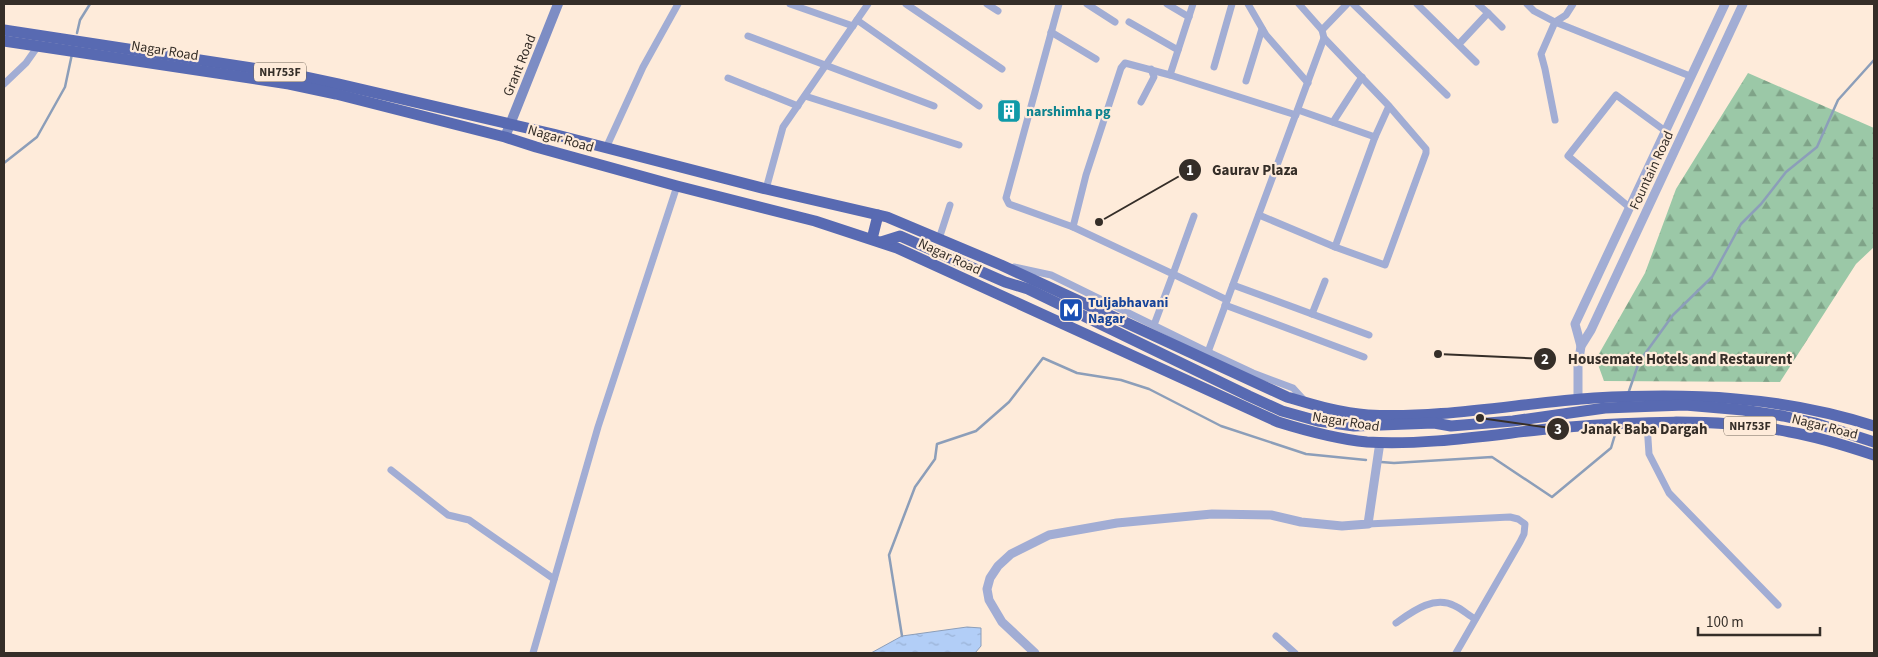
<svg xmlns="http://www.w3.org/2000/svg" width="1878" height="657" viewBox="0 0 1878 657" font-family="'Source Sans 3',sans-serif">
  <defs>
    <pattern id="forest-firs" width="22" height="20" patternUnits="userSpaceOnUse" patternTransform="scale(1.25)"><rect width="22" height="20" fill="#9bc8a7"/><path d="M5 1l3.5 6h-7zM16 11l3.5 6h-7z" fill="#7fa388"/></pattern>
    <pattern id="water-ripples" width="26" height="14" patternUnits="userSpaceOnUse" patternTransform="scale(1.25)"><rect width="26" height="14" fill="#b2cef7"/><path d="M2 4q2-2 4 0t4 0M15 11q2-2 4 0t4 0" fill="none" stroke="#9ab1d4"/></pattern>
  </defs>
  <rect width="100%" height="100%" fill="#feebda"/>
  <path fill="url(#forest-firs)" d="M1748,73L1874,128V247L1856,264L1780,382L1604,381L1596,359L1645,273L1676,189Z"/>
  <path fill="url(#water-ripples)" stroke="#8c9eb9" d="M967,627L981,628V646L975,653H871L902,636Z"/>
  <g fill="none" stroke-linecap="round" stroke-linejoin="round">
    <g stroke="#8c9eb9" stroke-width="2.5">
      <path d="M77,33L80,20L90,4"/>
      <path d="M4,163L37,137L65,87L72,54"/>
      <path d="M1628,394L1639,362L1673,315L1712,277L1741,224L1761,204L1786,172L1817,147L1838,100L1874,60"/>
      <path d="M1381,462L1394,463L1492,457L1552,497L1611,448L1617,428"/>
      <path d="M902,636L889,555L915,487L935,459L937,444L976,431L1009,402L1043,358L1077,373L1121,380L1149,389L1221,426L1306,454L1366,460"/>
    </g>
    <g stroke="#a2add4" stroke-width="7">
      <path d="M790,4L853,26"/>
      <path d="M906,4L1002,69"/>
      <path d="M987,4L998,11"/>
      <path d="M1059,4L1006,198L1009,204L1073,227L1173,274L1154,325"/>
      <path d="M1087,4L1115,22"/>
      <path d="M1167,4L1189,17"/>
      <path d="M1248,4L1266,35L1308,83"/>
      <path d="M1353,4L1447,95"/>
      <path d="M1417,4L1476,62"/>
      <path d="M1527,4L1534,11L1555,22L1690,76"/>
      <path d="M1488,13L1502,27"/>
      <path d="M857,20L979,106"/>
      <path d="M1129,22L1178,50"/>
      <path d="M1322,30L1347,4"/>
      <path d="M1051,32L1096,59"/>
      <path d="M748,36L934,106"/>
      <path d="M1324,38L1389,106L1426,149V153L1385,265L1335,247L1375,137L1389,106"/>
      <path d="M1459,44L1488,13L1478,4"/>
      <path d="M1214,67L1232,4"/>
      <path d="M1170,75L1193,4"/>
      <path d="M728,78L798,106"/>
      <path d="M1246,81L1262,29"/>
      <path d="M4,84L26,63L38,46"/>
      <path d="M805,96L959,145"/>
      <path d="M1141,102L1154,77L1151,69"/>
      <path d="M1298,110L1375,137"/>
      <path d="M1555,120L1545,69L1541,54L1555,22L1566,15L1573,4"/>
      <path d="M1333,122L1362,77"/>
      <path d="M606,148L643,67L678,4"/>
      <path d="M766,189L783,127L868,4"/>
      <path d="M1629,207L1568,156L1616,95L1664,130"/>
      <path d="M1259,215L1335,247"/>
      <path d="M1194,216L1173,274L1227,300"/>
      <path d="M1073,227L1086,175L1121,68L1125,63L1170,75L1296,115"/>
      <path d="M939,239L950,205"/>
      <path d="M1014,267L1051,275L1208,352L1253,373L1293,388L1304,400"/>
      <path d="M1233,285L1369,335"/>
      <path d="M1225,305L1364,357"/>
      <path d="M1312,314L1325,281"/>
      <path d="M1208,352L1324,38L1322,30L1299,4"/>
      <path d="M1647,424L1649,454L1669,493L1778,605"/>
      <path d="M391,470L448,515L469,520L554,579"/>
      <path d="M1368,524L1510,517L1518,519L1525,524L1524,534L1520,542L1456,653"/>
      <path d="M1396,623C1413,611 1434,595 1455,606C1462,609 1468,615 1475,619"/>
      <path d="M1276,636L1295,653"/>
      <path d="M533,653L598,427L677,186"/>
    </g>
    <g stroke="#a2add4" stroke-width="9">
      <path d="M1581,346L1575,324L1725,4"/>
      <path d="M1578,400V366L1581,346L1591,330L1743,4"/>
      <path d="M1035,653L1002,622L989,600L987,589L990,578L998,566L1011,554L1049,535L1117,523L1212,514L1271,515L1301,522L1342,526L1368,524L1380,442"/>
    </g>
    <path stroke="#7d8dc4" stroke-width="10" d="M505,137L558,4"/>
    <g stroke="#586ab2" stroke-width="11">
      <path d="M4,30L291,74L338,84L553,134L766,189L887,217L1001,265L1287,397C1314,405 1340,413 1368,415C1441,419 1521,403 1594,398C1692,393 1780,396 1874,426"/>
      <path d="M4,41L289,84L336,94L505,137L536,147L677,186L815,221L897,248L1278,422C1307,431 1336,439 1367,442C1426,446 1496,434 1556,428C1631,422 1716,417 1790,432C1819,437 1847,446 1874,455"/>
      <path d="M872,239L878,215"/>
      <path d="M881,242L900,236L1005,282L1028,289L1249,396L1282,411L1318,421L1354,426L1434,423L1451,426L1513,421L1605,408L1685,405L1743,410L1783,416L1815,423L1874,442"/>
    </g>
  </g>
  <defs>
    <symbol id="building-square" viewBox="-11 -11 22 22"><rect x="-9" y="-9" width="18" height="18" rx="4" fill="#0f9aa8" stroke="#feebda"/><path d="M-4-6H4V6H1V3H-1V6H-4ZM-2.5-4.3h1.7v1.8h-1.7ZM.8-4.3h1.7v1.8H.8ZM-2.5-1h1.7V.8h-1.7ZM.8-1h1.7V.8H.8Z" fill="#fff"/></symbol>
    <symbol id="metro-square" viewBox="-11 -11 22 22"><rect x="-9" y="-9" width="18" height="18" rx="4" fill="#1a4fb4" stroke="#feebda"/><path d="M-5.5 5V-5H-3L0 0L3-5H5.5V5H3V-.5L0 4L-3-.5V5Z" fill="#fff"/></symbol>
  </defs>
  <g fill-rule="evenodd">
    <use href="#building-square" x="995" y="97" width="28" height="28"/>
    <use href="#metro-square" x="1057" y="296" width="28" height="28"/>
  </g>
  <g text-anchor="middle" stroke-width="4.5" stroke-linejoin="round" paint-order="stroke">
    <g fill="#feebda" stroke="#71675d" stroke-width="1">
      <rect x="254" y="62.5" width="52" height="19" rx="4"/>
      <rect x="1724" y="416.5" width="52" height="19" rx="4"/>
    </g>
    <g font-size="12" font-weight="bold" fill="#352e28">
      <text x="280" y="76">NH753F</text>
      <text x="1750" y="430">NH753F</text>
    </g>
    <g font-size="14" fill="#352e28" stroke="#feebda">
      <text transform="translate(165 50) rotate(9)" y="5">Nagar Road</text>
      <text transform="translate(519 65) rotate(-68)" y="5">Grant Road</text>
      <text transform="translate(561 138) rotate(16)" y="5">Nagar Road</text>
      <text transform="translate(1651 170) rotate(-65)" y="5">Fountain Road</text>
      <text transform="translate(950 256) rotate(25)" y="5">Nagar Road</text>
      <text transform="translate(1346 421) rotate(9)" y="5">Nagar Road</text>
      <text transform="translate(1825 426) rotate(14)" y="5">Nagar Road</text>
    </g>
    <g font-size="14" font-weight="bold" fill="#0d838f" stroke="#feebda" text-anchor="start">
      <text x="1026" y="116">narshimha pg</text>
    </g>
    <g font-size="14" font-weight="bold" fill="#164399" stroke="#feebda" text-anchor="start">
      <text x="1088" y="307">Tuljabhavani<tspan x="1088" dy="16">Nagar</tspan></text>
    </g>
  </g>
  <path fill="none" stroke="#352e28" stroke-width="2" d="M1099 222L1190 170M1438 354L1545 359M1480 418L1558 429"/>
  <g fill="#352e28" stroke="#feebda" stroke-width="2">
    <circle cx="1099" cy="222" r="5"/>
    <circle cx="1438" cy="354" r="5"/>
    <circle cx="1480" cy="418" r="5"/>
    <circle cx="1190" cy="170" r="12"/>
    <circle cx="1545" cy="359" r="12"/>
    <circle cx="1558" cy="429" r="12"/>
  </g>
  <g font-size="15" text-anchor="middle" font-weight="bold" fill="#fff">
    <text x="1190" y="175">1</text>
    <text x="1545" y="364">2</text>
    <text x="1558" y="434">3</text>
  </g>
  <g font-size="15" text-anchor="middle" font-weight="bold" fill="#352e28" stroke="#feebda" stroke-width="4.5" stroke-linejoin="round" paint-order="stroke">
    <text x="1255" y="175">Gaurav Plaza</text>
    <text x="1680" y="364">Housemate Hotels and Restaurent</text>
    <text x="1644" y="434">Janak Baba Dargah</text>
  </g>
  <rect width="1878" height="657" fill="none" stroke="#352e28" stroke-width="10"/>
  <path d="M1698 627v8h122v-8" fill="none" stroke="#352e28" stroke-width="2.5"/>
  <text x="1706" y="627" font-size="15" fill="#352e28" stroke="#feebda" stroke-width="4" paint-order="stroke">100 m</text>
</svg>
